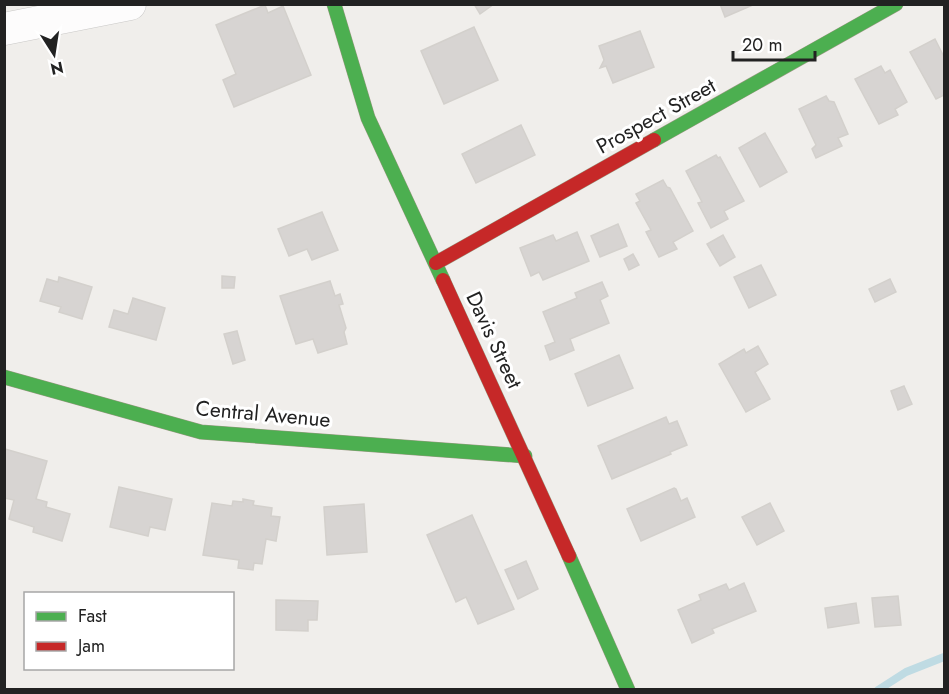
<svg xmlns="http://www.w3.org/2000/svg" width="949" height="694" viewBox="0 0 949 694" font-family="Jost,sans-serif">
  <rect width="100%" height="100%" fill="#f0eeeb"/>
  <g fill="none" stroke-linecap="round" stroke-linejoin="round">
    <path stroke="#bfdbe3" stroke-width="8" d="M878,690L906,672L944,657"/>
  </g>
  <g fill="#d7d4d2" stroke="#d3d0cc" stroke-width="1.5">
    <path d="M474,4H494L480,14Z"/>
    <path d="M720,4H755L725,17Z"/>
    <path d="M265,5L268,13L283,6L311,75L234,107L223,80L236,74L216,25Z"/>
    <path d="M474,27L498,80L444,104L421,51Z"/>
    <path d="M640,31L654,67L613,83L606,66L600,68L604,60L599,46Z"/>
    <path d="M935,39L944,57V95L936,99L910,52Z"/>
    <path d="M881,66L885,73L890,70L907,102L895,109L898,115L879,124L855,79Z"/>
    <path d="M826,96L829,101L834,102L848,134L838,138L842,146L816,158L812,149L816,145L799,109Z"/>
    <path d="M521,125L535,155L476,183L462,154Z"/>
    <path d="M765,133L787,172L760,187L739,148Z"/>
    <path d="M716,155L718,158L720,157L744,201L724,211L728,219L711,228L698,203L702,202L686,171Z"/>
    <path d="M663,180L667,187L670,188L693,231L673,242L677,249L659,257L646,232L651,230L636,203L640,201L636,194Z"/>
    <path d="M322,212L338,250L312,260L307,249L289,256L278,229Z"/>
    <path d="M618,224L627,246L600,257L591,236Z"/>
    <path d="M577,232L589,261L543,280L539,272L531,276L520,248L553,235L556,241Z"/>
    <path d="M723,235L735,257L720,266L707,244Z"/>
    <path d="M633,254L639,265L629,270L624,259Z"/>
    <path d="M761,265L776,295L749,308L734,277Z"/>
    <path d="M222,276L235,277L234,288H222Z"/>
    <path d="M59,277L92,287L82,319L59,312L61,307L40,301L47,279L58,282Z"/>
    <path d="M890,279L896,292L875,302L869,289Z"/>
    <path d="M330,281L335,296L340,294L343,304L339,305L346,328L344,332L347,344L318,353L313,339L296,344L280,296Z"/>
    <path d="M602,282L608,296L600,300L609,323L570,339L574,350L550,360L545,346L555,342L543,312L577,298L575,293Z"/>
    <path d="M133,298L165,308L156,340L109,327L114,310L128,314Z"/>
    <path d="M237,331L245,360L233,364L224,334Z"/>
    <path d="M758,346L768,364L755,372L770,399L746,412L719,364L744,349L746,353Z"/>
    <path d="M619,355L633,388L588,406L575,374Z"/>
    <path d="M904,386L912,404L898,410L891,391Z"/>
    <path d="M666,417L669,424L677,421L687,445L670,452L671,454L612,479L598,446Z"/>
    <path d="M5,449L47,461L36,499L47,502L46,507L70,514L62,541L33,532L34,527L9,519L14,500L4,498Z"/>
    <path d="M119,487L172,499L165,530L150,527L148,536L110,527Z"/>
    <path d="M674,488L676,489L681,501L687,498L695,517L641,541L627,509Z"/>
    <path d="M243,499L254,501L253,505L272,508L271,516L280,517L276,541L266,539L262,564L254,563L253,570L238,568L239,560L203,555L212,503L232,506L233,501L243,502Z"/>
    <path d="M770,503L784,531L757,545L742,517Z"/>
    <path d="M364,504L367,552L327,555L324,507Z"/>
    <path d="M472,515L514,609L478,624L466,597L456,602L427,535Z"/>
    <path d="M526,561L538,589L518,599L505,570Z"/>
    <path d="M744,583L756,611L712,629L714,633L692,643L678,610L701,600L699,595L726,584L729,590Z"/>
    <path d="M898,596L901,625L875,627L872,598Z"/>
    <path d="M276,600L318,601L317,620H308V631L276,630Z"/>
    <path d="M856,603L859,623L828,628L825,608Z"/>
  </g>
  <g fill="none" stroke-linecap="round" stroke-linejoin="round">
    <defs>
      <path id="street" d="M4,29L130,4"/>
      <g id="fast">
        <path d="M334,4L368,118L443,280"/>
        <path d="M654,140L896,4"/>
        <path d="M4,377L201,432L525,456"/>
        <path d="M569,556L628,690"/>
      </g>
      <g id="jam">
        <path d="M436,263L654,140"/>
        <path d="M443,280L569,556"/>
      </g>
    </defs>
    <use href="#street" stroke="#c9c8c7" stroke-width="33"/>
    <use href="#fast" stroke="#999a82" stroke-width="15"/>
    <use href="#jam" stroke="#999a82" stroke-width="15"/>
    <use href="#street" stroke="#fdfcfc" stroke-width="32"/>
    <use href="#fast" stroke="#4caf50" stroke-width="14"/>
    <use href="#jam" stroke="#c62828" stroke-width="14"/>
  </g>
  <g text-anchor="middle" stroke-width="6" stroke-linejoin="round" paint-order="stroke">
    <g font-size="21" fill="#222" stroke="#fff">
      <text transform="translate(656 116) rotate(-29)" y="7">Prospect Street</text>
      <text transform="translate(494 340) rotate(65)" y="7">Davis Street</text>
      <text transform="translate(263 414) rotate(5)" y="7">Central Avenue</text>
    </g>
  </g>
  <rect width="949" height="694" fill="none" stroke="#222222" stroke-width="12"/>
  <rect x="24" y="592" width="210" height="78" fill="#ffffff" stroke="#a7a7a7" stroke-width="1.5"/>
  <rect x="36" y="612" width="30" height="9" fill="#4caf50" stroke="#a7a7a7" stroke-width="1.5"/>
  <text x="78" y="622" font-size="18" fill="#222222">Fast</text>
  <rect x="36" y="642" width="30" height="9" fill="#c62828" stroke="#a7a7a7" stroke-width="1.5"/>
  <text x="78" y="652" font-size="18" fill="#222222">Jam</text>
  <g transform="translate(54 54) rotate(168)" stroke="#ffffff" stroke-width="4.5" paint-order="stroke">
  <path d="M0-4.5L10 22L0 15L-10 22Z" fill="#222222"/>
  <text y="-9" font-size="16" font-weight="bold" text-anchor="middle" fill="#222222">N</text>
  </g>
  <path d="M733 51v9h82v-9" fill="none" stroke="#222222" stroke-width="3"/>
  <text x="742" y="51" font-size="18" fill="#222222" stroke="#ffffff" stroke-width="4.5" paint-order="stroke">20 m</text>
</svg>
